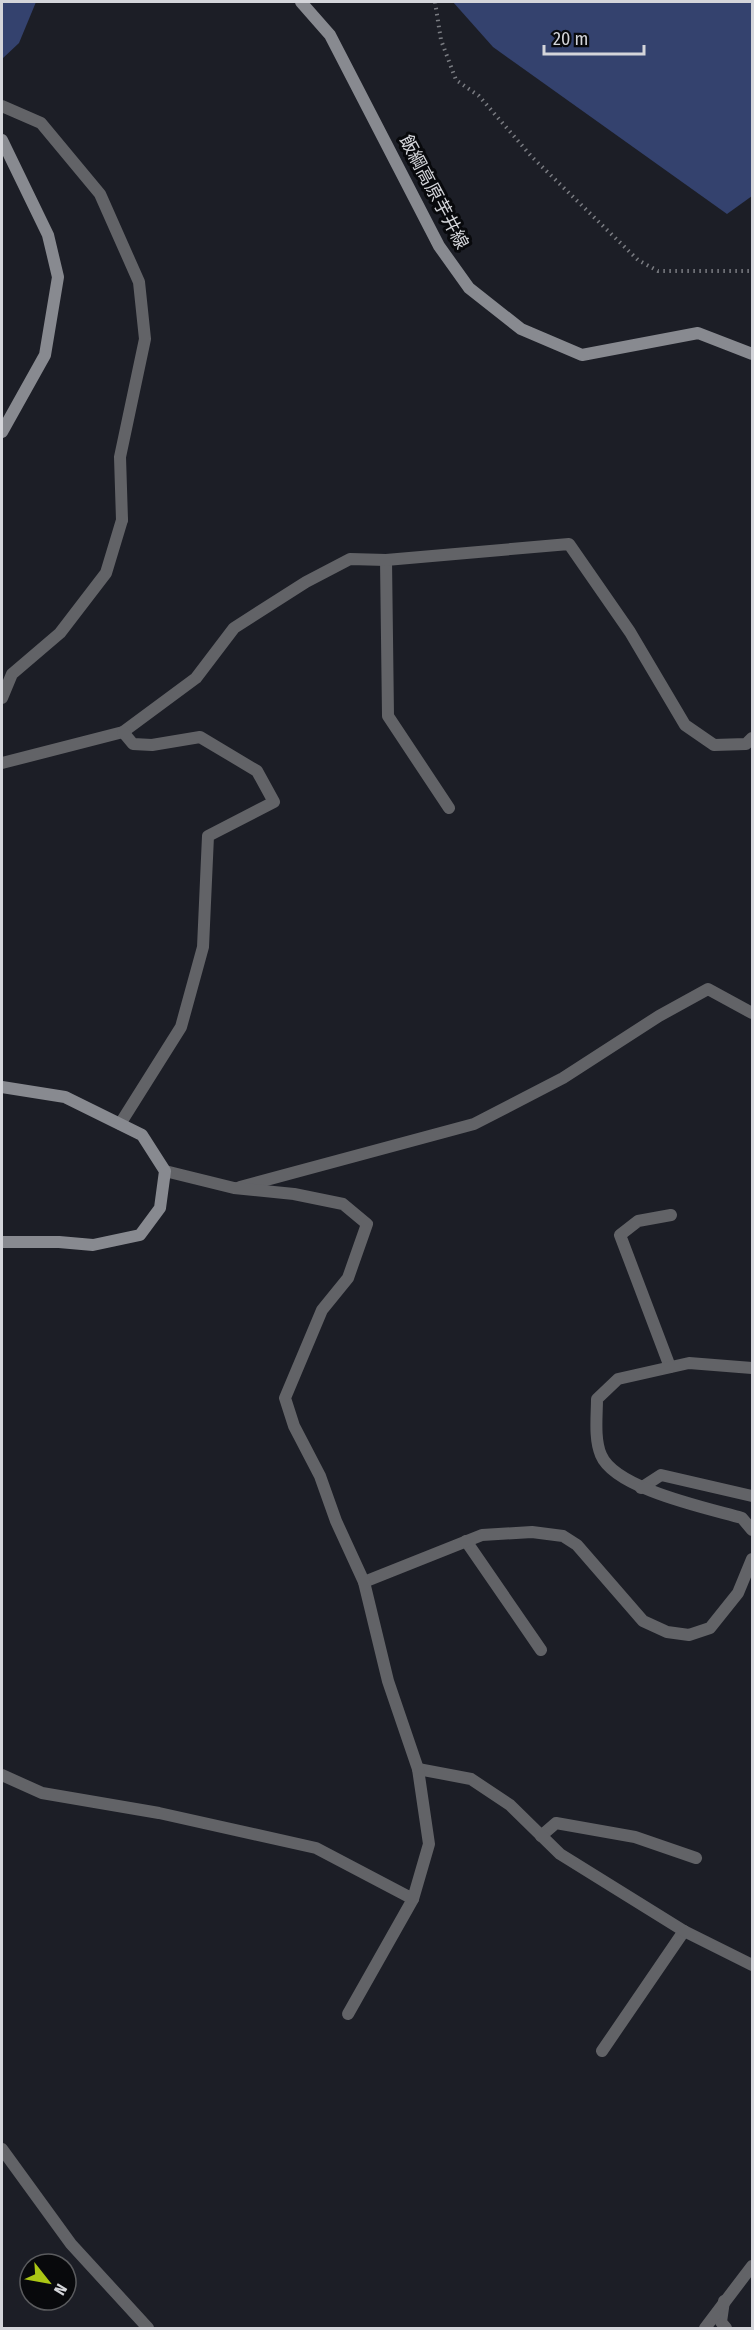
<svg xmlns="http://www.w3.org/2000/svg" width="754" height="2330" viewBox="0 0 754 2330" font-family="'Fira Sans Condensed','Noto Sans JP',sans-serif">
  <rect width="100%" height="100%" fill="#1c1e26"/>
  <g fill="#34426e">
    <path d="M2,2H36L19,43L2,59Z"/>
    <path d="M453,2H752V196L727,214L493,47Z"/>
  </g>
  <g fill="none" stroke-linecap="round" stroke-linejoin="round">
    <path stroke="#7a7c82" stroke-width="4" stroke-dasharray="1.5 4.5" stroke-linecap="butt" d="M435,2L441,40L456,80L479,96L532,157L638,260L658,271H752"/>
    <g stroke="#626367" stroke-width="12">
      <path d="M386,560L388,716L449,808"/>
      <path d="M2,698L12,674L60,633L106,573L122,520"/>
      <path d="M670,1367L620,1235L638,1221L671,1215"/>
      <path d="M641,1488L661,1475L752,1496"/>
      <path d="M466,1541L541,1650"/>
      <path d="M541,1836L556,1823L635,1837L696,1858"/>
      <path d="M348,2014L413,1899"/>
      <path d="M602,2051L684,1931"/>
      <path d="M724,2301L721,2322L726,2328"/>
    </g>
    <g stroke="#626367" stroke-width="12">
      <path d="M2,106L41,123L100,194L139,282L145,339L120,457L122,520"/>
      <path d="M2,763L123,732L196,678L234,628L306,582L350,559L386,560L569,544L630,632L685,725L714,745L746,744L752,738"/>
      <path d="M120,1124L181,1027L203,947L208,836L274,802L257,771L200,737L152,745L133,744L123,732"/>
      <path d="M240,1187L474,1124L563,1078L659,1016L708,989L752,1013"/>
      <path d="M752,1368L689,1363L618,1379L597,1399C597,1415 594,1439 601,1455C615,1489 707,1508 742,1518L752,1530"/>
      <path d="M364,1582L482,1535L532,1532L563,1536L577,1545L643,1621L667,1632L689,1635L710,1628L738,1593L752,1559"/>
      <path d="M418,1769L471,1779L510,1805L560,1854L684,1931L752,1965"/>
      <path d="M2,1775L42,1793L159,1813L316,1848L413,1899L429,1844L418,1769L388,1681L364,1582L336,1521L320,1476L294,1426L285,1398L322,1310L348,1278L367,1224L343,1204L294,1194L234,1188L165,1171"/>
      <path d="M2,2149L71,2244L148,2328"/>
      <path d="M705,2328L752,2266"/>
    </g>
    <g stroke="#888a90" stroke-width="12">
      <path d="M301,2L330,35L439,246L469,288L521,329L582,355L698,333L752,354"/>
      <path d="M2,140L48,235L58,277L45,355L2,432"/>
      <path d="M2,1087L65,1097L142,1135L165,1171L160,1208L140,1235L93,1245L59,1242H2"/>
    </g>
  </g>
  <g text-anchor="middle" stroke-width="6" stroke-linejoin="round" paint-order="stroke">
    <g font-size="18" fill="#d4d5da" stroke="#08090c">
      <text transform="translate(434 192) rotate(62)" y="6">飯綱高原芋井線</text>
    </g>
  </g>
  <rect width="754" height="2330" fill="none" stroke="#d4d5da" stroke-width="6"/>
  <g transform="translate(48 2282) rotate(121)"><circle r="28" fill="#08090c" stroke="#5a5b5e" stroke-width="1.5"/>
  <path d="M0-4.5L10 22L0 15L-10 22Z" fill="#abc615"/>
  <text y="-9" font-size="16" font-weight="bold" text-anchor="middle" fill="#d4d5da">N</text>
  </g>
  <path d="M544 45v9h100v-9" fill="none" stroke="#d4d5da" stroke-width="3"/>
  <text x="553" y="45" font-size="18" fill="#d4d5da" stroke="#08090c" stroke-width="4.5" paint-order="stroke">20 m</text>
</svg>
